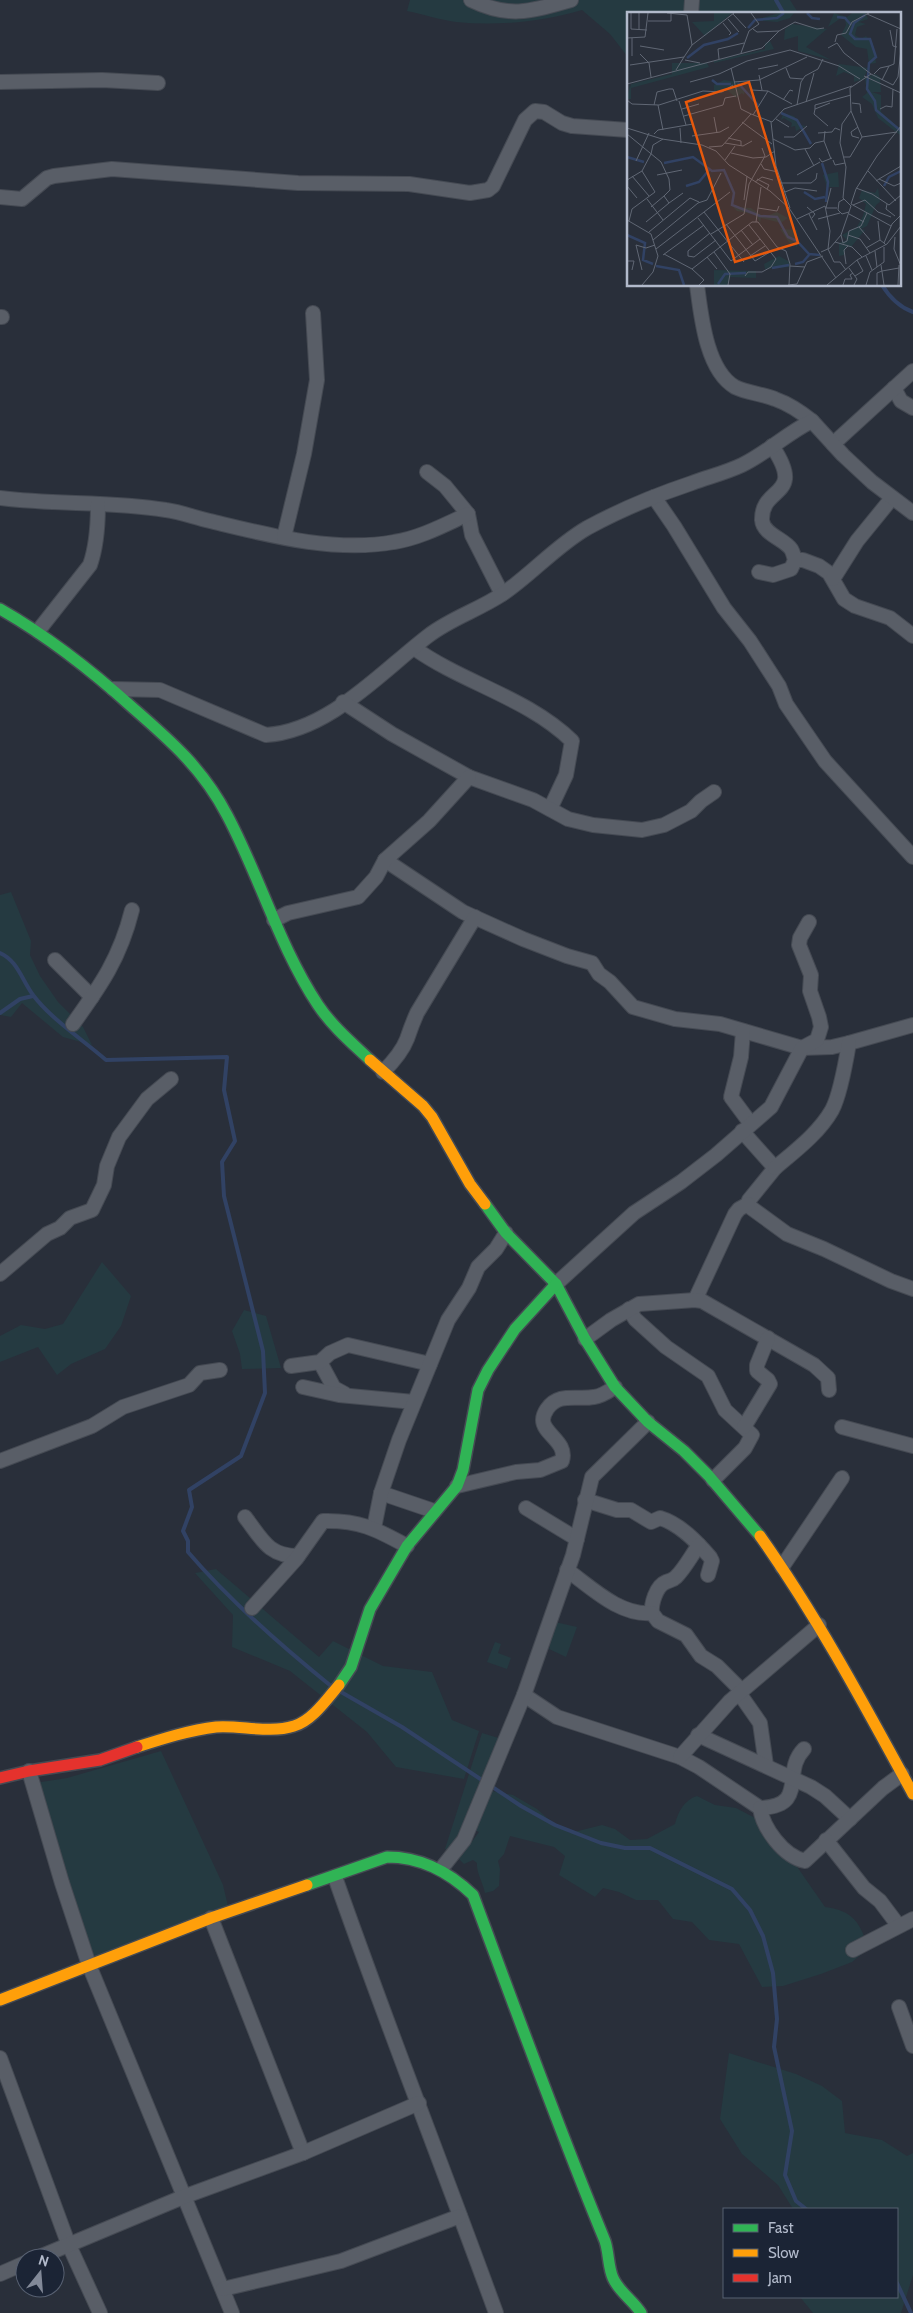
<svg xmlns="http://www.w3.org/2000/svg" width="913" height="2313" viewBox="0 0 913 2313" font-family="Cabin,sans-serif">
  <rect width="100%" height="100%" fill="#292f3a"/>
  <g fill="#253a41">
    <path d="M410,0H790L799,14H628V57L610,34L582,10C542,22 498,26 456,22C440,20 423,14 407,11Z"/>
    <path d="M11,892L31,941L30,955L40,976L58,1002L83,1027L92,1045L63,1037L22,1003L11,1017L0,1015V895Z"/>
    <path d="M102,1262L131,1296L121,1326L105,1349L71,1364L57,1375L38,1347L0,1362V1336L21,1325L45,1329L63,1324Z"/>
    <path d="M244,1310L266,1316L281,1368L242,1369L240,1354L232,1331Z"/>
    <path d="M216,1569L319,1657L333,1641L383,1666L432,1672L452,1720L479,1731L464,1779L396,1767L367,1732L290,1671L232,1647L233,1615L195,1573Z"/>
    <path d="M555,1622L577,1627L566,1657L549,1649L550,1646L548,1645Z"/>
    <path d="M495,1642L501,1644L498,1653L511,1658L507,1669L487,1662Z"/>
    <path d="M482,1733L505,1740L492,1791L513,1795L537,1809L555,1825L570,1833L602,1825L615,1829L630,1840L647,1839L675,1824C678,1812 684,1800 697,1796L715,1805L736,1808L757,1819L791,1858L825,1907C854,1911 859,1922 869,1948L852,1962L821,1974L783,1986L762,1987L739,1944L709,1940L692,1922L673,1919L658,1900H636L619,1892L603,1888L595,1897L559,1875L565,1856L554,1847L510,1836L504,1854L498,1861L500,1869L499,1886L493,1891L485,1893C483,1883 476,1872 477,1863L473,1860L464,1864L459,1859L479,1832L470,1828L452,1852L445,1849Z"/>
    <path d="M161,1751L223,1885L228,1906L95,1957L71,1901L35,1783L67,1778Z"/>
    <path d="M729,2053L796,2074L822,2086L842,2101L845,2133L882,2140L907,2156L913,2153V2275L901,2313H813L800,2297H897V2209H793L778,2185L742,2154L720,2119Z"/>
  </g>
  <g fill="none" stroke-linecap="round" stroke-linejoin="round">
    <g stroke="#314264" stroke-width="4">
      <path d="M776,0L784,14"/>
      <path d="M882,285C890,298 899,307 913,312"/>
      <path d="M0,953C17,960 22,980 33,995C51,1019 83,1040 106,1060L227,1057L224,1090L235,1141L222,1162L224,1196L263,1351L265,1393L241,1456L189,1490L192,1507L183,1531L188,1541V1552C230,1601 280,1645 331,1686"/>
      <path d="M0,1013L20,999L33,996"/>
      <path d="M341,1692L402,1727L521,1806L555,1825L601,1843L625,1848H650L732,1889L750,1910L763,1936L773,1973L777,2019L774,2047L792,2131L785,2175L796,2201L806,2209"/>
      <path d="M897,2283L911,2313"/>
    </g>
    <defs>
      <g id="street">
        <path d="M471,0C510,19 532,11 571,0"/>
        <path d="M691,14L692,0"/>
        <path d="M0,82L102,80L158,83"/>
        <path d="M0,197L22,199L47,178L54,176L112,169L298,183L409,184L470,193L488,190L493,186L525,120L535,111L544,112L562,123L572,126L628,130"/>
        <path d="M697,285C701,315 706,370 735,387C747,393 763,394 775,399C789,404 801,412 812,421"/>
        <path d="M0,317H2"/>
        <path d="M894,388L901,401L913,408"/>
        <path d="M833,444L913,371"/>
        <path d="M427,472L445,486L468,514L472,535L502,594"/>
        <path d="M654,497L674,526L724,608L750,641L779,686L786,704L825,761L913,857"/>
        <path d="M0,498C55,505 111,501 166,510C181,512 196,518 210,521C268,535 334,553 394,542C420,538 444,525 468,514"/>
        <path d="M284,537L304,454L317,380L313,313"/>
        <path d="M795,560H803L819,566L829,573L844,599L855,606L890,618L913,636"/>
        <path d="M759,572L773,575L791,569L795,560C794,557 793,552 791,549C784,539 763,534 762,520C761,485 807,498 772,446"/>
        <path d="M833,579L857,541L892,498"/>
        <path d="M38,631L90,565C97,545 98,525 98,504"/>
        <path d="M414,648C463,683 528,698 572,741L566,775L550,809"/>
        <path d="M113,689L160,690L266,735C329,731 381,672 428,636C451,618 479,610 504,593C533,573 556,546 587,528C620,510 656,495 692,483C708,477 725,473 742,465C767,453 787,433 812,421L843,455L872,482L913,513"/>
        <path d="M343,702L392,734L469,777L533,800L568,819L593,825L642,830L664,825L691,811L701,801L714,792"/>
        <path d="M385,860L463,912L523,939L567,956L592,963L599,974L610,982L633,1007L675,1019L720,1024L802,1048L832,1047L849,1043L913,1025"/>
        <path d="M274,920L288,913L358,897L376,877L385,860L429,821L469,777"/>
        <path d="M55,960L92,997"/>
        <path d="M73,1024C101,985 120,958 132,910"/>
        <path d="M743,1031L741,1057L731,1097L751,1124"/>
        <path d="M383,1072C392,1063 402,1052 407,1039C410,1030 413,1022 417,1013L475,917"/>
        <path d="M742,1131L775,1168L749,1200L748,1204L750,1207L787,1234L824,1249L891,1281L913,1289"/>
        <path d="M775,1168C795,1151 819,1133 832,1110C840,1095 846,1061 849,1043"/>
        <path d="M0,1274L47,1234L60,1228L70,1218L92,1210L104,1185L107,1166L119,1137L147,1099L171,1079"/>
        <path d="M556,1284L634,1213L681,1182L716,1155L771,1107L802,1048L817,1040L821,1027L819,1017L810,991L811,975L799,945L800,938L809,922"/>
        <path d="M695,1300L735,1214L739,1209L748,1204"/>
        <path d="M629,1309L635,1319L666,1347L708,1376L725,1410L752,1435L745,1448L713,1480"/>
        <path d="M585,1339L611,1320L639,1304L695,1300L702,1301L814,1365L828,1378L829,1390"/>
        <path d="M320,1362L334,1388L345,1394"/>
        <path d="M291,1366L320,1362L330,1353L348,1345L430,1364"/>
        <path d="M303,1387L339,1395L414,1402"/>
        <path d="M744,1427L770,1384L768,1380L757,1371V1365L768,1338"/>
        <path d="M842,1427L913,1446"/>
        <path d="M0,1461L92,1426L123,1407L189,1385L200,1373L220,1370"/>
        <path d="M457,1486L516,1472L540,1470L562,1461C568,1442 543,1434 543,1420C543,1416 545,1412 547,1409C559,1392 576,1400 594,1397C602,1396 609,1391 615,1387"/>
        <path d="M381,1493L434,1511"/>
        <path d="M585,1500L617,1510H631L651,1522L660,1518C680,1524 697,1542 710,1557L712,1561L708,1575"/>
        <path d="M526,1508L577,1539"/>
        <path d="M245,1517C262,1539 268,1556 298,1556"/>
        <path d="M374,1528L381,1493L399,1440L448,1320L469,1288L478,1267L496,1249L506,1233"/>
        <path d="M699,1545C691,1556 685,1568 676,1577C672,1581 670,1580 666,1582C656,1586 651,1604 652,1613L658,1621L686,1635L701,1656L717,1666L742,1691"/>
        <path d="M782,1567L842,1478"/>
        <path d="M567,1570C592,1588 620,1616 652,1613"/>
        <path d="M252,1608L296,1559L323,1521C359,1520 376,1529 407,1546"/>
        <path d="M739,1693L760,1723L766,1765"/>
        <path d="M524,1695L557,1717L680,1757L699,1767L760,1808C809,1806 781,1772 804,1749"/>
        <path d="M698,1735L811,1787L825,1796L850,1819"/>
        <path d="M680,1757L730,1701L819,1625"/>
        <path d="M29,1771L62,1883L89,1965L232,2313"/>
        <path d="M760,1808C763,1828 783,1856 805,1861L883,1788L902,1774"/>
        <path d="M826,1840L864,1888L880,1901L898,1925"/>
        <path d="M441,1869L464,1840L524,1695L573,1555L592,1477L648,1422"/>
        <path d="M335,1877C386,2023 443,2167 496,2313"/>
        <path d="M211,1918L303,2153"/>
        <path d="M853,1950L913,1919"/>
        <path d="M899,2007L913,2046"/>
        <path d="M0,2058L68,2243L100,2313"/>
        <path d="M37,2258L183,2197L303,2153L419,2103"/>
        <path d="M0,2274L25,2263"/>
        <path d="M223,2289L341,2261L460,2216"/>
      </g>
      <g id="fast">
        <path d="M0,609C49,637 91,670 133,708C171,741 203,769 227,815C260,877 279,946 318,1005C332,1026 352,1043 370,1060"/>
        <path d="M485,1204L506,1233L556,1284L585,1339L615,1387L648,1422L684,1451L708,1475L760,1536"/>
        <path d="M339,1685L351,1667L370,1609L407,1546L457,1486L463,1470L478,1390L488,1370L515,1329L556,1284"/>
        <path d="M307,1885L387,1857C421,1857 448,1871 473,1895C516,2011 558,2127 605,2241C609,2253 608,2267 613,2278C619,2292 633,2300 641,2313"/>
      </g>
      <g id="slow">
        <path d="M370,1060L423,1106L432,1117L470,1184L485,1204"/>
        <path d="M760,1536C818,1618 865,1706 913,1794"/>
        <path d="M137,1747C162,1739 190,1730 216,1727C241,1725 269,1734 294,1726C312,1721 327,1699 339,1685"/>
        <path d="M0,2000L211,1918L307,1885"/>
      </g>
      <path id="jam" d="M0,1778L29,1771L100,1760L137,1747"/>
    </defs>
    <use href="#street" stroke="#454a53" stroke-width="16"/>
    <use href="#fast" stroke="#454a53" stroke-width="14"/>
    <use href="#slow" stroke="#454a53" stroke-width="14"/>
    <use href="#jam" stroke="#454a53" stroke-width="14"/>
    <use href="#street" stroke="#595e67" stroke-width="14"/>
    <use href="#fast" stroke="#30b455" stroke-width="11"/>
    <use href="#slow" stroke="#ff9f0a" stroke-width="11"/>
    <use href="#jam" stroke="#e5322d" stroke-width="11"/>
  </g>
  <g transform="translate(627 12)">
    <rect width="274" height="274" fill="#292f3a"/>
    <path d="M87,1H105L78,24L65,10L87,9ZM152,1H167L163,6L150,10L128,8ZM207,1L220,5L225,1H239L241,7L232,10L239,12L230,15L228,23L234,27L239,24L246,32L249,51L242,52L240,37L229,35L214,23L219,13L218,7L214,6L201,15ZM165,12L200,17L179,35L204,48L171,39V24L157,28L158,17ZM143,29L147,37L87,51V49L138,37V31ZM45,51H80L82,55L4,76V87H0L3,72L4,76V72L45,62ZM212,52L241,56L237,66L248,62L253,65L254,80H245L254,83V100L274,118V134L273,123L251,106L245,92L235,85L240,81L238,67L227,70V64L217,60L209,64ZM97,68L110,70L118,77L117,83L115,81L109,86L100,78L87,82V73ZM156,101L167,104L173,113L179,114L169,119L168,114L164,115L165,111L157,106L154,108ZM211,160L212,175H200L196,163ZM251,176L253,190L249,193L240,214L234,217L238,218L224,235H219L217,243L212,244V231L220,228L215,223L230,215L236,204L239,192L232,186L235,178L248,181ZM106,195L124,196L137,205L150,200L161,206L154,211L134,206L133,211L129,203L110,199ZM153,217L170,218V235L163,232ZM152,244L163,250L162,255L138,257L137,252ZM87,258L129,259V266L103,265L100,273H87Z" fill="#253a41"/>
    <path fill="none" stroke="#314264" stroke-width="2.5" d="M180,1L185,6L193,7M238,3L227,11L223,22L228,27H243L249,45L242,51L240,77L248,89L249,98L274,119M210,5L218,6L224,13M121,16L128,8L150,6L157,1M60,46L77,33L101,27L111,21M85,68L90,72H104M111,71L131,93M154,101L170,108L184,132M0,145L17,150M37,151L66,145L85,159L97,158L107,181L105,193L133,204L150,205L161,225L170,229L182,242L193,243M195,151L201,170L199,190M59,174L72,170L82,158M257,174L262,165L274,159M177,180L188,187L198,185M0,223L18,231L16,248L26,252M168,252L176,250L182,243M29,254L52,258L57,273M145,256L162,253M91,272L98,262L119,261"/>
    <path fill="none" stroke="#606774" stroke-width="1" d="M4,1V17L20,18M12,1V17M40,1L60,3L65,33M106,2L119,16M240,2L274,17M101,7L112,20M21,9H44V1M96,11L104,21L102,23M126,17L130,20L152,19M263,18L266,34L270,35M0,26L18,25L21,1M5,26V44M208,30L210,23L219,21L225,10L242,1M13,34L37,38M201,36L210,31L217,41L244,62M114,41L122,19L132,12L124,1M13,42L22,51L24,65M92,47L91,37L117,31M58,48L73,51M3,53L57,45L65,33L107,1M104,56L114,97L124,102M159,56L163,66L176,67M131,57L151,53M49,58L57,45M247,62L253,56L262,54M132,63L135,78M237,64L274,81M255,68L262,54L267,52L270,17M63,70L92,62L120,49L163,38L212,54L233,67M107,70L132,68L180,45M0,72L135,36L152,19L168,10L190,17L197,16M125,78L141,79L165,92M0,88L5,92L32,93L76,79L95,80L106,73M156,88L163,78L166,79M52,89L59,113M179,90L187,61M225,91L233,92L234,101M27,93L30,80L42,77H46L50,89M31,93L36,118M170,93L174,70L178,64L191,57L196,47M55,97L72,92M188,97V93L224,83M253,97L259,94L265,95L266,77M126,103L141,79M57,104L96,93L98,86L109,84M87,105L90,121M149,107L162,115M115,110L145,132M144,110L149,154L163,196M201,114L187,102L188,97L203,91M231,115L224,120L225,124L232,126M0,116L35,127L75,133L89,139L102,153L143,179L162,196L209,266M53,116L54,131M198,119L197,129L204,147M191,121L205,120L208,116L213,118M0,122L34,150L42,167L43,178L37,184L42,191L19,210M27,122L31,118L66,112M65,124L93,120L102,115M157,125H167L180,114M235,125L270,120M101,126L114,129V134M146,127L168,138L183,136L188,131L197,129M98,131L116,134L125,129M82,135L95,134L124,102L145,110L157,97L225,74M178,137L187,154M104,141L126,146L139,145L148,139M24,142L26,133L36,127M217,145H223L235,125L224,99L223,76L244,62L266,73L271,65L274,37M192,146L195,150L205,146M98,148L108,134M206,148L208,153L218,151M9,149L22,121M134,152L137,157L151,160M241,159L269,189M30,163L55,158M170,163L193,150M5,164L22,184M130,167L142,173L140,177M252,167L274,154M0,168L15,159L24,142M249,169L252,167L267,174L274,171M128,170L135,165L146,168M154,171H184L189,167L190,161M0,174L10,186M204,176L199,196H210M229,176L245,182L262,193L274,183M158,180L168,176L190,179M20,187L36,208M217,187L212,190L211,198L215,202L222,200M117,188L120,164M42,191L56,181M260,192L259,197L268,204M226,193L238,188L251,200L264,205M198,194L203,219L201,237L207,250H213L219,258M24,195L37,184M180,195L188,202L185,206M131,196L150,199L152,194M77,200L117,250M182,202L190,218M222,202L237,210M71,206L104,249L133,227M170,207L198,194M191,207L213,201M0,208L24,222L31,244L26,260L15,273M2,209L5,197L28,180L15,159M251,209L253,228L257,231M129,210L134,175M99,212L128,249L143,240M264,214L224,192L229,177L250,144L274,114M232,215L243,228M114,218L126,233M22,220L63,186L72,190M83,221L61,239V244L67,245L89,228M84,222L117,202L122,172L138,144L135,136M214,223L216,231L220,229L222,219L234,214L240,201M221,223L233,227L243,241M268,225L267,237L274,254M26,228L71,191L80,188L94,161M208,230L225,235L235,245M259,233L257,231L265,212L274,203M239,236L253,228M29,237L103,180M248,239L250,255M87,240L103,262L101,273M194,240L203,236L214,223L224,194L216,186L219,155L213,131L215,112L224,99M37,242L65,257L125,210H131L150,235L159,239L163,252L162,273M36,243L77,213M123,244L138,234M239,244L245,258M80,245L90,257M0,249H7L5,258M219,252L217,238L221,234M254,253L257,273M163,254L178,255M222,256L230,267L227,273M65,257L77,268L72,273M15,258L9,233L19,236L28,233M255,259L272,256M118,264L121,260H135L144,255L149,247L122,213M228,264L236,259L230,248M161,273L170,272L180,250L196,244M200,273L230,248L260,232L274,214M216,273L218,267H225L223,263L226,261M239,273L243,260L257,250V235M250,273V261L255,259M271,273L272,253"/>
    <path fill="#e8590c" fill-opacity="0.15" stroke="#e8590c" stroke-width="2.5" d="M122,70L171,231L108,250L59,90Z"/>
    <rect width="274" height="274" fill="none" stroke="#b2bacb" stroke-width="2.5"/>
  </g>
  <rect x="723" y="2208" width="175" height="90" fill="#1b2435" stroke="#576071"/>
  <rect x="733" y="2224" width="25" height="8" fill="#30b455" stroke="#576071"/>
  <text x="768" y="2233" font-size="15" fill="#b2bacb">Fast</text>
  <rect x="733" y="2249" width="25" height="8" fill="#ff9f0a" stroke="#576071"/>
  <text x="768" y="2258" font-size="15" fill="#b2bacb">Slow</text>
  <rect x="733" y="2274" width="25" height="8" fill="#e5322d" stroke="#576071"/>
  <text x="768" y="2283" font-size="15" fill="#b2bacb">Jam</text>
  <g transform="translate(40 2273) rotate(17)"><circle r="24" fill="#1b2435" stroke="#576071"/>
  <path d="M0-4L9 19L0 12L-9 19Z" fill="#828998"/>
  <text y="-8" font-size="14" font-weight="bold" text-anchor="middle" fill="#b2bacb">N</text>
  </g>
</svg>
